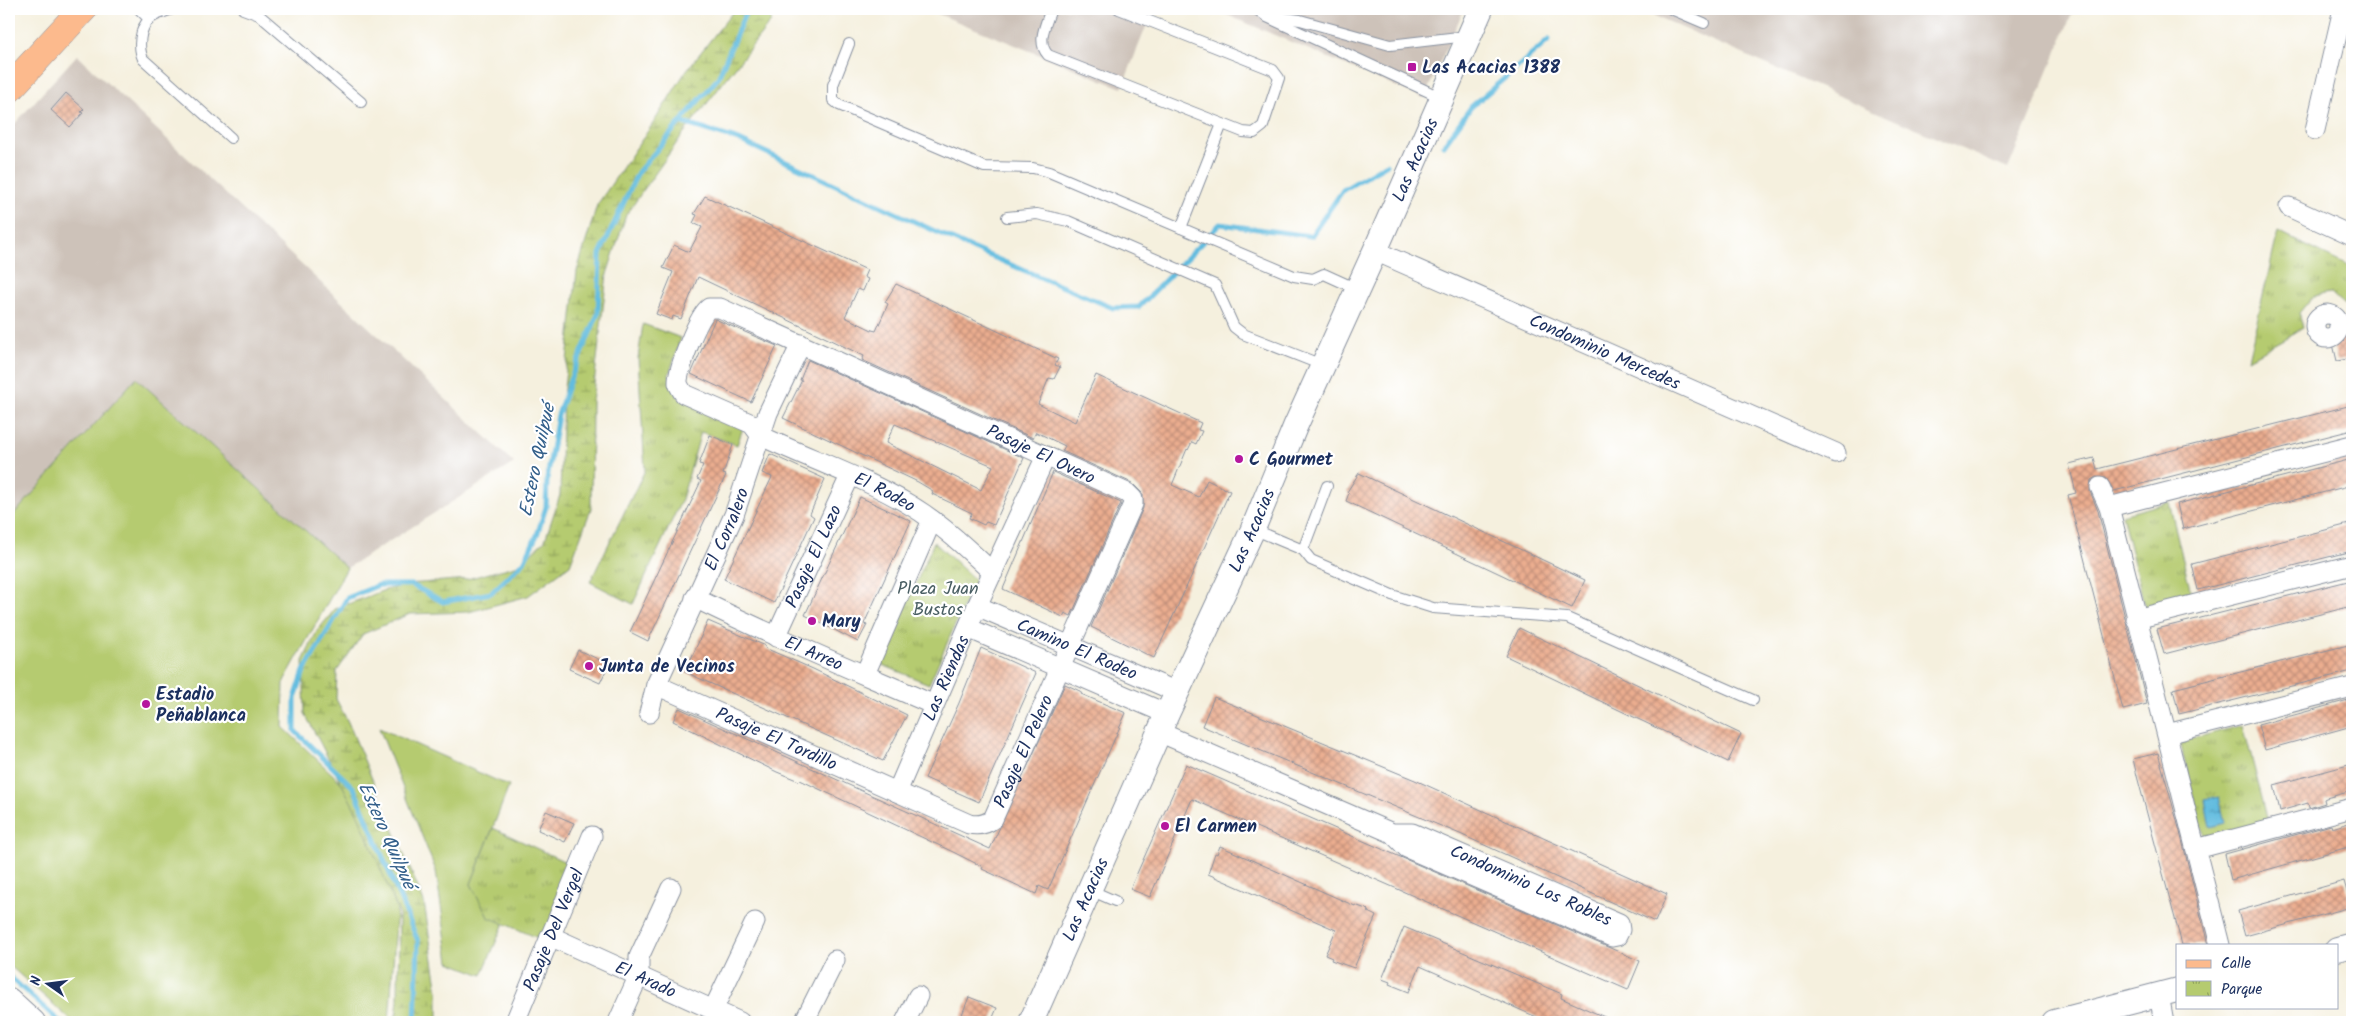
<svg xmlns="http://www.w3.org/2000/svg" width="2361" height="1031" viewBox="0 0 2361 1031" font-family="Kalam,sans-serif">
  <defs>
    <pattern id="wetland-marsh" width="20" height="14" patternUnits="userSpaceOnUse" patternTransform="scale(1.25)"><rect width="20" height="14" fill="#b5cb6f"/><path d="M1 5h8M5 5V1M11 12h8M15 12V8" fill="none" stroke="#92a55e"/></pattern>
    <pattern id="park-tufts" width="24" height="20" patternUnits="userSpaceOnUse" patternTransform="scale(1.25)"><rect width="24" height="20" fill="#b5cb6f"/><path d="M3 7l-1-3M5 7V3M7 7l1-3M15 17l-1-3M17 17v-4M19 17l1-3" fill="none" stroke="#92a55e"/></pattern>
    <pattern id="water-ripples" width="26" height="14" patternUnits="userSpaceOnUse" patternTransform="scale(1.25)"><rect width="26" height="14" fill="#62bcdf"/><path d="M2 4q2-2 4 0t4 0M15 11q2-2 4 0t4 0" fill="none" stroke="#5099b8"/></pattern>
    <pattern id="building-cross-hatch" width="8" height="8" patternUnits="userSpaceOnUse" patternTransform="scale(1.25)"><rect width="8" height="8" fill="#ebad8f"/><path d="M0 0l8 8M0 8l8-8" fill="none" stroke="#be8d78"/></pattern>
  </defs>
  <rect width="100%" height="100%" fill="#fff"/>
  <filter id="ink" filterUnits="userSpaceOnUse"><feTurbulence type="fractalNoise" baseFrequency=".02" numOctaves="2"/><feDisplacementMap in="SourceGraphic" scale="10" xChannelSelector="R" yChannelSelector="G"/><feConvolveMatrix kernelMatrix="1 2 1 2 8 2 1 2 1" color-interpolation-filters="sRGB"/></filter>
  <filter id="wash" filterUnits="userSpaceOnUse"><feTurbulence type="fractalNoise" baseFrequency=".0096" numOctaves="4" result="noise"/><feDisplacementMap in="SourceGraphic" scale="20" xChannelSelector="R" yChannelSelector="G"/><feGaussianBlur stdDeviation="1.12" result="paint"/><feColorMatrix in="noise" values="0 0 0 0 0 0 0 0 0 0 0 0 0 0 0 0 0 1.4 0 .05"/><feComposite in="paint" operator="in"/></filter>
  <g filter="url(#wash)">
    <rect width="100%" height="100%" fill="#f5f0de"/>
    <g fill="#cdc2b9">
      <path d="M926,9H1153L1122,88Z"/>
      <path d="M1213,9H1464L1424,98Z"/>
      <path d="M1639,9H2074L2008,169Z"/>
      <path d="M77,55L514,463L347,568L136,378L9,520V130Z"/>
    </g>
    <g fill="#b5cb6f" stroke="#687d66">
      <path d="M136,378L347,568L284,681L283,727L349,790L397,909L389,1022H73L9,965V520Z"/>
      <path d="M379,728L509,786L471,884L488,916L504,923L482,975L449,962L436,871Z"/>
    </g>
    <path fill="url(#wetland-marsh)" stroke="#687d66" d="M735,9H774L770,23L683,134L626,215L607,274L592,402L591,509L570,565L528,596L469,612L410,614L363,634L337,671L336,699L348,722L424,902L438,992V1022H395L398,1001L399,913L358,815L305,714L303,661L317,631L335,609L382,591L409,584L467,579L519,565L545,540L560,495L563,397L577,271L597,205L652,125L686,71Z"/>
    <g fill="url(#park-tufts)" stroke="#687d66">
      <path d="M2278,232L2352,268V303L2344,305L2331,293L2313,296L2299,313L2303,328L2248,359Z"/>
      <path d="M643,324L681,338L669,375L678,397L743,428L737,445L701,432L682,499L633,604L590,582L645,470L638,358Z"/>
      <path d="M2169,502L2192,597L2145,608L2122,515Z"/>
      <path d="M934,542L975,580L929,684L880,664Z"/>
      <path d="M2243,725L2268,821L2204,838L2180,742Z"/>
      <path d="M493,828L572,865L543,940L488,917L471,884Z"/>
    </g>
    <path fill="url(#water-ripples)" stroke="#3e769e" d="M2219,797L2225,823L2210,827L2205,800Z"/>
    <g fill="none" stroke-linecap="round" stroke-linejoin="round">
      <g stroke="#62bcdf" stroke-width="5">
        <path d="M680,122L739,140L969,247L1113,308L1139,307L1220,224L1311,236L1343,190L1387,164"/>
        <path d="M1444,145L1471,107L1549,40"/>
        <path d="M9,976L60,1022"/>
        <path d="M415,1022L418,941L354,788L295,731V698L304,671L347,598L379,585H412L443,602L491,593L524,562L537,535L546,507L547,479L558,415L570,380L598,314L600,254L638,172L718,78L747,9"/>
      </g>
    </g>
    <g id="blocks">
      <g fill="url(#building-cross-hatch)" fill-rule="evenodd">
        <path d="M66,93L84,109L81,112L83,113L70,127L51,110Z"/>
        <path d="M705,196L867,270L864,277L868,279L863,291L858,289L845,317L872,330L876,331L888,304L885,302L896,284L1058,359L1055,365L1060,367L1054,379L1049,378L1038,404L1075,422L1096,375L1201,423L1198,430L1202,431L1196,444L1192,442L1188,450L1187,449L1172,485L1199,497L1207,480L1230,491L1154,658L1091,627L1143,508V494L1132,483L1062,451L1065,446L1036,432L1033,438L862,360L864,356L698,277L681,319L673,316L672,320L656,314L673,272L663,268L674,245L689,252L702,227L693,223L697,215L694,214Z"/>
        <path d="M715,319L777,346L751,402L691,374Z"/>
        <path d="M2347,336L2352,358L2337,361L2332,340Z"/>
        <path d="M808,360L1024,458L994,525L986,522L984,525L969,518L972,513L932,494L933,491L918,482L783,418L802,380H800ZM895,424L993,466L981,490L886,443Z"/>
        <path d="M2352,405V430L2114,491L2106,478L2096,477L2091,480L2090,491L2098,511L2147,704L2123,710L2068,495L2076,493L2069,464L2094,458L2097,469Z"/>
        <path d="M710,435L733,445L723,474L726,475L648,641L630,632L701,481L697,479L703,465L699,464Z"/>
        <path d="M770,454L825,479L810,514L814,517L774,603L724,579L772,477L762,473Z"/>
        <path d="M2352,459V485L2183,529L2177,504Z"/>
        <path d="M1053,472L1121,503L1071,616L1065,613L1063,617L1003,589Z"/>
        <path d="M1359,473L1585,580L1572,608L1346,501L1349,493L1347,492Z"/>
        <path d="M860,497L911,521L864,624L867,625L858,642L805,615Z"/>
        <path d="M2349,524L2352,538V551L2198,590L2192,564Z"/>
        <path d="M2352,580V606L2164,654L2157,629Z"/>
        <path d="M708,621L754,641L766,646L765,648L813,669L907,715L883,761L685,672Z"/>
        <path d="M1519,628L1741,734L1728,762L1506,656Z"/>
        <path d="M2352,644V671L2179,714L2173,689Z"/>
        <path d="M981,648L1036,673L979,802L925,778L959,703Z"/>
        <path d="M578,650L609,664L600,683L569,669Z"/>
        <path d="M1065,684L1082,692L1081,694L1126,713L1048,890L1039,886L1036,894L982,869L983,867L951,851L800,780L799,781L777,772L673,721L679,708L990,849Z"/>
        <path d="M1214,697L1415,780L1667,894L1655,922L1460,834L1202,726Z"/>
        <path d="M2352,699V726L2265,750L2258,725Z"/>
        <path d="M2158,753L2179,828L2208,945H2182L2137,776L2133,759Z"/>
        <path d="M1186,764L1640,961L1628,990L1192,799L1150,897L1130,889Z"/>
        <path d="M2352,764V791L2326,798L2324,799L2325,803L2309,808L2308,803L2280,811L2274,785Z"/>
        <path d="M546,811L574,823L565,842L538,830Z"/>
        <path d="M2352,822V846L2231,880L2225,854L2331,825L2332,828Z"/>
        <path d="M1220,846L1355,906V905L1369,910L1368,912L1376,916L1354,968L1331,960L1332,958L1325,955L1336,930L1208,874L1215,853L1217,854Z"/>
        <path d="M2344,881L2351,907L2245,936L2238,911Z"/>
        <path d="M1404,927L1562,994L1561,998L1616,1022H1548L1420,966L1409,992L1389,984L1390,982L1382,979Z"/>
        <path d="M969,997L997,1008L991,1022H959Z"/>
      </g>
    </g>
  </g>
  <g filter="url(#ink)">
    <use href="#blocks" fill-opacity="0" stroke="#88909e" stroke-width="1"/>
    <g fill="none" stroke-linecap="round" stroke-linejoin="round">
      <defs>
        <g id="service">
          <path d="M139,9L149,19"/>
          <path d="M172,9C165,12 155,14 150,19C139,28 138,48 143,59L231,138"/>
          <path d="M243,9L259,15L361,102"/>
          <path d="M1051,9C1046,24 1036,42 1048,55L1243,132L1254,133L1263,126L1279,78L1273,70L1119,9"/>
          <path d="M1256,9L1267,17L1442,98"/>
          <path d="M1671,9L1704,23"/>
          <path d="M1276,17L1300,20L1390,45L1467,36"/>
          <path d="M849,44L833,85V100L839,105L984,167L1033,168L1049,172L1294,276L1313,279L1324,274L1357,289"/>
          <path d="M1007,217L1037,214L1068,221L1215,285L1234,327L1243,334L1322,365"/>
          <path d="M1181,228L1222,124"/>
          <path d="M1253,529L1303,550L1311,560L1392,595L1433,608L1567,618L1753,700"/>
          <path d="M1303,550L1327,486"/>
          <path d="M1090,890L1115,901"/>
        </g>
        <g id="minor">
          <path d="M2315,130L2343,9"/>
          <path d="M2289,207L2352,236"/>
          <path id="s1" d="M1375,251L1836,453"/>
          <circle cx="2327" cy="326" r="12"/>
          <path d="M2100,487L2109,507L2220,945"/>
          <path d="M2109,507L2352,445"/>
          <path id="s2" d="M695,598C773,637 854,670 934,705"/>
          <path id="s3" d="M977,606L1177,692"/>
          <path d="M2136,619L2352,565"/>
          <path d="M968,628L1167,714"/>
          <path id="s4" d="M776,637L850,476"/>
          <path d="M865,674L932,520"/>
          <path id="s5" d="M656,685L969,824C978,826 985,825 993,819L1133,504V499L1127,493L720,308H709C699,314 677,371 678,383C679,387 682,391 684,394L752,424L761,436C810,459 863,477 910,505C940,523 968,549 993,573"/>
          <path id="s6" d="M649,713L656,685L734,515L768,413L801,344"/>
          <path d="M1159,732L1392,833L1407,848L1612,937L1617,936L1620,930L1619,923L1412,833H1392"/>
          <path d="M2167,734L2352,687"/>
          <path id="s7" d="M897,792L977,606L1046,456"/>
          <path d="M2196,849L2352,808"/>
          <path id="s8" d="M550,936L740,1022"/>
          <path d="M2159,995L2164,1022"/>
          <path d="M713,1010L755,922"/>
          <path id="s9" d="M515,1022L592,836"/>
          <path d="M618,1022L639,975V957L671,888"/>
          <path d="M804,1022L835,960"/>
          <path d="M905,1022L918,996"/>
        </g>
        <g id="tertiary">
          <path d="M2337,949L2352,945"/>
          <path d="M9,1000L33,1022"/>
          <path id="s10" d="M1031,1022L1167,714L1253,529L1295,427L1375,251L1481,9"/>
          <path d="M2054,1022L2177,990"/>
        </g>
        <path id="primary" d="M9,89L83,9"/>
      </defs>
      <use href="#service" stroke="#88909e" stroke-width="12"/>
      <use href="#minor" stroke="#88909e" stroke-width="21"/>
      <use href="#tertiary" stroke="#88909e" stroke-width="26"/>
      <use href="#primary" stroke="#88909e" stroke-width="29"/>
      <use href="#service" stroke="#fff" stroke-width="10"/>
      <use href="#minor" stroke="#fff" stroke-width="19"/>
      <use href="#tertiary" stroke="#fff" stroke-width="24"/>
      <use href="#primary" stroke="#fcba8d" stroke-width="28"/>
    </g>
  </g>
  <g fill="#b5179e" stroke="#fff" stroke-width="2">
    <rect x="1407" y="62" width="10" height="10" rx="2.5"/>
    <circle cx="1239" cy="459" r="5"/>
    <circle cx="812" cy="621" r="5"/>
    <circle cx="589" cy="666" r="5"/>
    <circle cx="146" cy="704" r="5"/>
    <circle cx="1165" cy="826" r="5"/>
  </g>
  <g text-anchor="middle" stroke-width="4.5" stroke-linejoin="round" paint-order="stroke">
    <g font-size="18" font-weight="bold" fill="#1b2f5e" stroke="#fff" text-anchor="start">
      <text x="1422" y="73">Las Acacias 1388</text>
      <text x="1249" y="465">C Gourmet</text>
      <text x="822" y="627">Mary</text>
      <text x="599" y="672">Junta de Vecinos</text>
      <text x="156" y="700">Estadio<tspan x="156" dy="21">Peñablanca</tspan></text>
      <text x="1175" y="832">El Carmen</text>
    </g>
    <g font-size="18" fill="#1b2f5e" stroke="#fff">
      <text dy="6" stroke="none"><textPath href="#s10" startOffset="944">Las Acacias</textPath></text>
      <text dy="6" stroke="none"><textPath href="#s1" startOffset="251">Condominio Mercedes</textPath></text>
      <text transform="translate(1041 454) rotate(25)" y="6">Pasaje El Overo</text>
      <text dy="6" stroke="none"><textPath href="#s5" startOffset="1504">El Rodeo</textPath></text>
      <text dy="6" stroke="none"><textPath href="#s6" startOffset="200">El Corralero</textPath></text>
      <text dy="6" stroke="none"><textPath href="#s10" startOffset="539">Las Acacias</textPath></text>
      <text dy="6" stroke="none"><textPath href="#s4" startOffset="89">Pasaje El Lazo</textPath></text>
      <text dy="6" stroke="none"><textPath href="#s3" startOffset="109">Camino El Rodeo</textPath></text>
      <text dy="6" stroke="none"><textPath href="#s2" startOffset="131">El Arreo</textPath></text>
      <text dy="6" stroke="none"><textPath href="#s7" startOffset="124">Las Riendas</textPath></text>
      <text dy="6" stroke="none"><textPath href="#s5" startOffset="132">Pasaje El Tordillo</textPath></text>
      <text dy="6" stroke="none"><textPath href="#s5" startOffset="442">Pasaje El Pelero</textPath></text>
      <text transform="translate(1531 885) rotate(24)" y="6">Condominio Los Robles</text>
      <text dy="6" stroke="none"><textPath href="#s10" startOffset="134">Las Acacias</textPath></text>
      <text dy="6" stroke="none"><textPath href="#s9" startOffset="100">Pasaje Del Vergel</textPath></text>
      <text dy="6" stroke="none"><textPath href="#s8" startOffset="105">El Arado</textPath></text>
    </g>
    <g font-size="18" fill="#495e63" stroke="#fff">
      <text x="938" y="594">Plaza Juan<tspan x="938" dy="21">Bustos</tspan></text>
    </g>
    <g font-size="19" font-style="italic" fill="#34608b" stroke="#fff">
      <text transform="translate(536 460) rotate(-78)" y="7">Estero Quilpué</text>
      <text transform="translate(388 835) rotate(66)" y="7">Estero Quilpué</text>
    </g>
  </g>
  <rect width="2361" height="1031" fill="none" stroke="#fff" stroke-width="30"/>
  <rect x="2176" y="944" width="162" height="65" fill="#ffffff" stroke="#a4acbf"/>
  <rect x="2186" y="960" width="25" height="8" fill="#fcba8d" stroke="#a4acbf"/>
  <text x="2221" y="968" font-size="15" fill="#1b2f5e">Calle</text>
  <rect x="2186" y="981" width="25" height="15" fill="url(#park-tufts)" stroke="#a4acbf"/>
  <text x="2221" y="994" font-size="15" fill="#1b2f5e">Parque</text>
  <g transform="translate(48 984) rotate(284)" stroke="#ffffff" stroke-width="4" paint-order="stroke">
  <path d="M0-4L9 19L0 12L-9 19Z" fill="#1b2f5e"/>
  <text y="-8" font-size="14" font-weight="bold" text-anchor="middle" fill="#1b2f5e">N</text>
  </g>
</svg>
